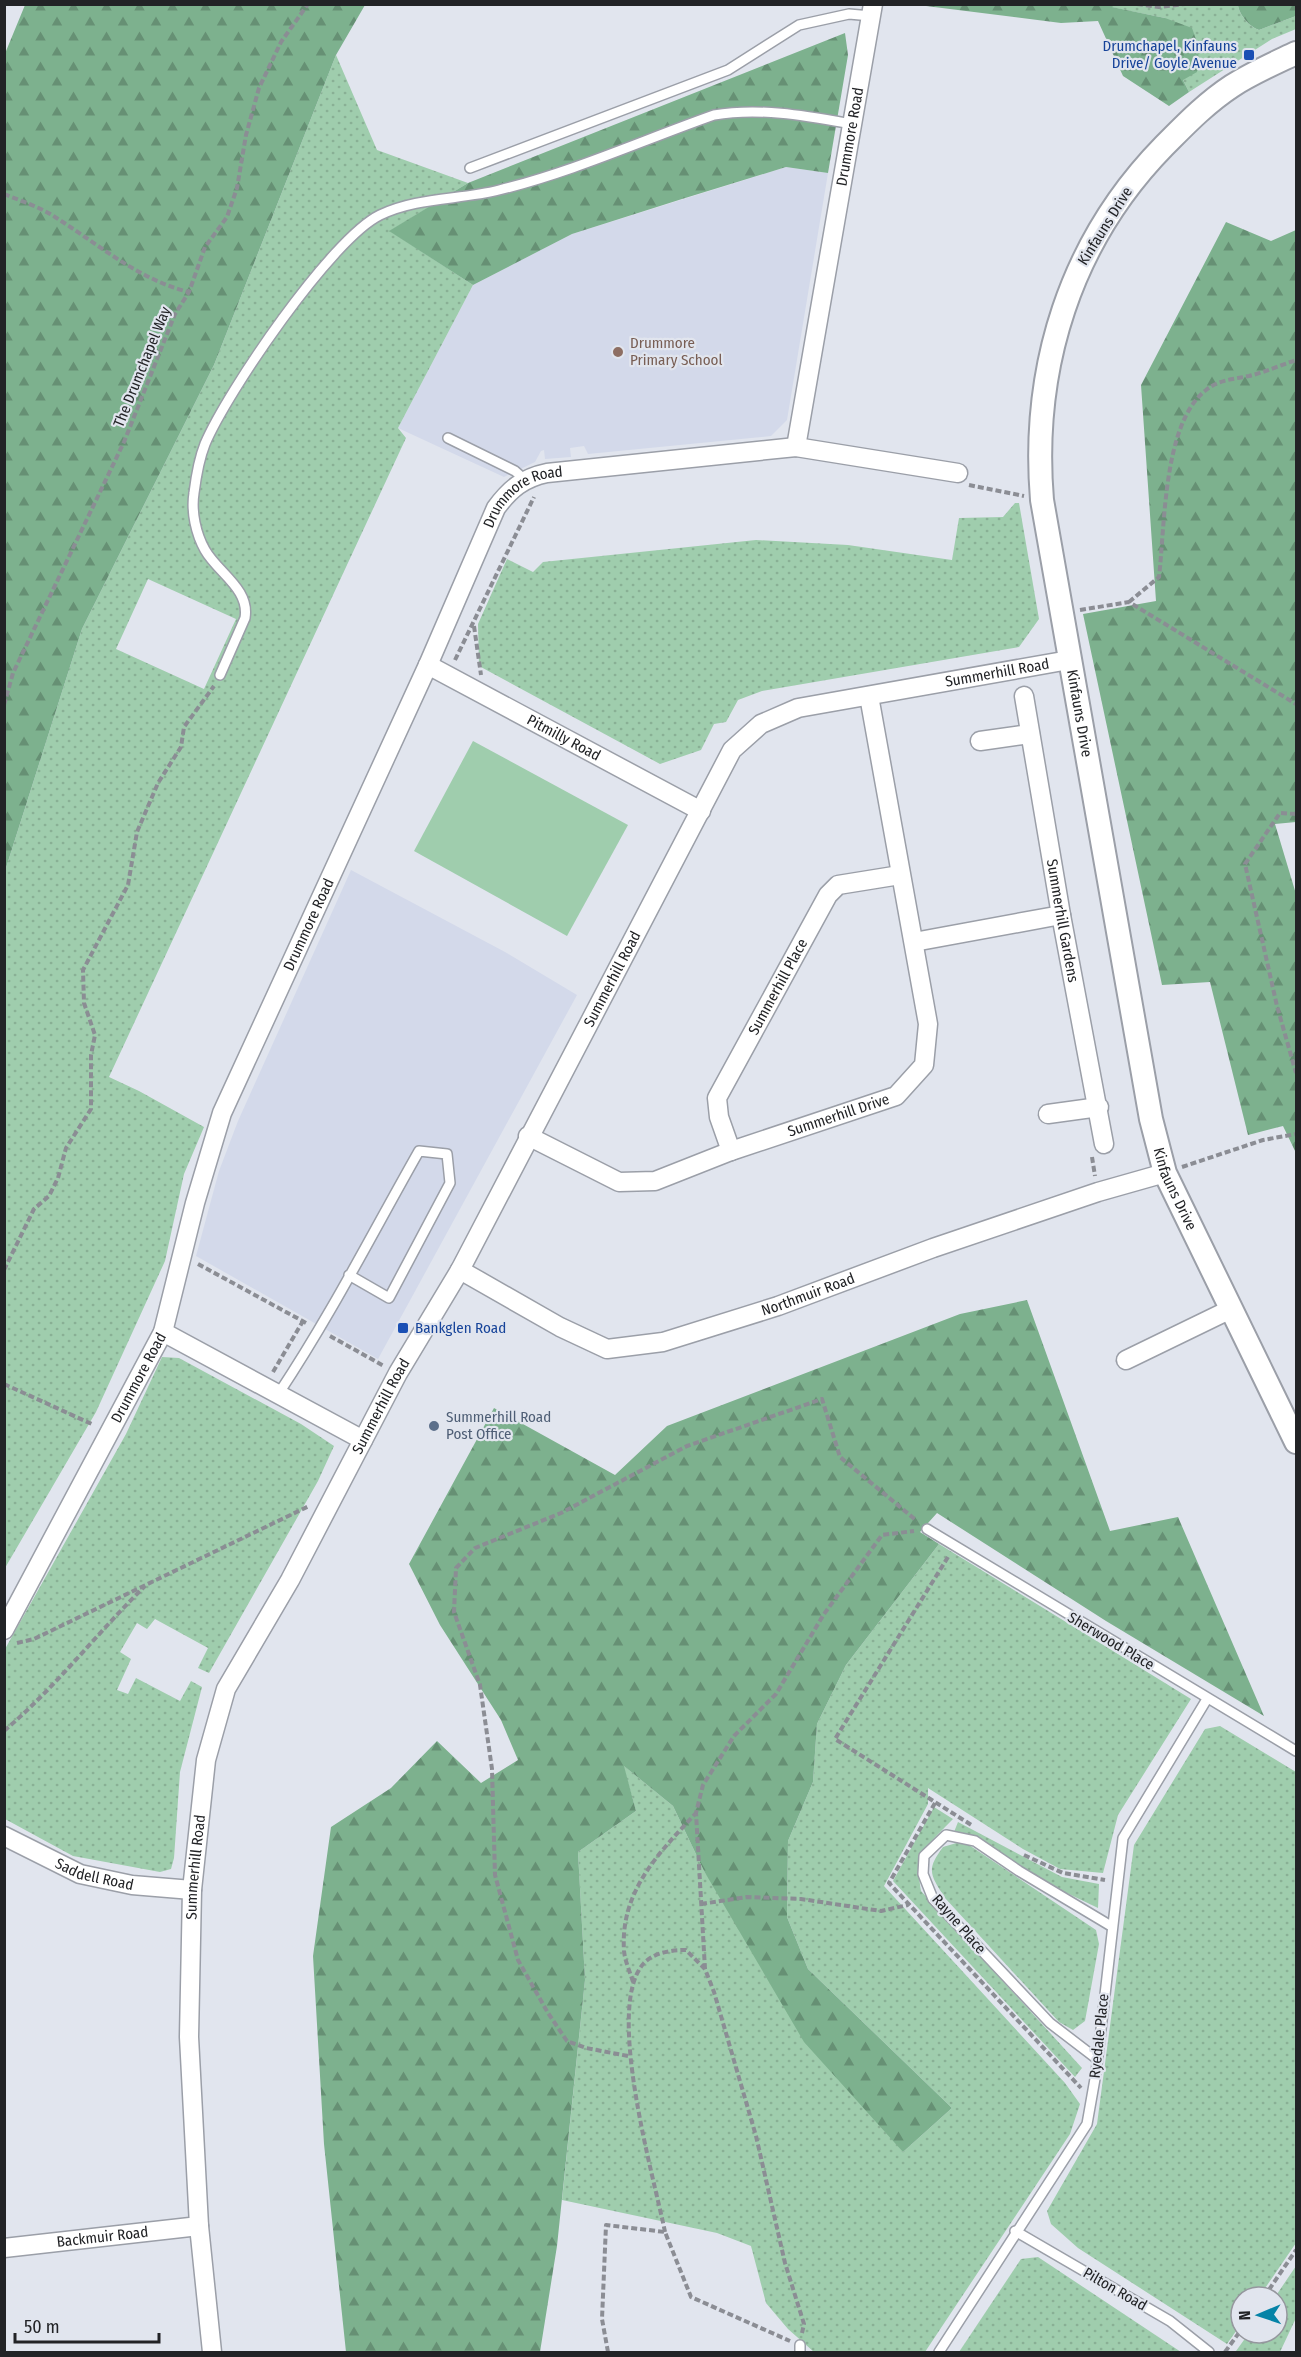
<svg xmlns="http://www.w3.org/2000/svg" width="1301" height="2357" viewBox="0 0 1301 2357" font-family="'Fira Sans Condensed',sans-serif">
  <defs>
    <pattern id="grass-dots" width="8" height="8" patternUnits="userSpaceOnUse" patternTransform="scale(1.5)"><rect width="8" height="8" fill="#9fcdad"/><path d="M2 2h.1M6 6h.1" fill="none" stroke="#89b095" stroke-width="1.8" stroke-linecap="round"/></pattern>
    <pattern id="forest-firs" width="22" height="20" patternUnits="userSpaceOnUse" patternTransform="scale(1.5)"><rect width="22" height="20" fill="#7db18e"/><path d="M5 1l3.5 6h-7zM16 11l3.5 6h-7z" fill="#669074"/></pattern>
  </defs>
  <rect width="100%" height="100%" fill="#e1e5ee"/>
  <g fill="#d3d9ea">
    <path d="M786,167L828,173L787,420L771,436L588,454L584,446L570,448L571,457L545,459L544,450L541,451L535,462L504,477L398,428L473,285L572,234Z"/>
    <path d="M351,870L505,952L577,995L378,1359L196,1256L219,1171L238,1121Z"/>
  </g>
  <g fill="url(#grass-dots)" fill-rule="evenodd">
    <path d="M1115,4L1238,5C1239,15 1250,27 1259,30L1296,16V29L1272,39L1189,92L1183,80L1165,18L1111,7Z"/>
    <path d="M336,55L377,150L468,183L390,231L473,285L398,428L406,438L109,1077L139,1091L204,1127L184,1174L165,1261L96,1412L5,1568V871L82,629L214,365ZM148,579L236,619L204,689L116,649Z"/>
    <path d="M1015,503H1019L1039,619L1019,647L762,691L738,700L726,722L714,724L701,750L660,764L479,666L478,624L507,559L533,572L543,562L756,540L848,545L952,560L959,518L1003,517Z"/>
    <path d="M162,1357L179,1358L301,1424L334,1446L318,1481L209,1673L198,1668L208,1648L155,1619L147,1629L137,1623L120,1652L131,1659L117,1690L128,1694L136,1678L180,1701L191,1681L202,1687L180,1772L174,1858L171,1869L160,1872L73,1856L5,1819V1649L126,1434Z"/>
    <path d="M939,1544L1191,1699L1118,1815L1103,1873L1060,1869L1023,1849L928,1788V1804L884,1886L1065,2083L1080,2104L1070,2134L925,2352H814L788,2329L766,2303L751,2246L717,2233L562,2200L585,1980L578,1852L636,1811L623,1765L673,1806L704,1871L903,2152L952,2108L808,1969L787,1917L788,1841L813,1782L817,1724L846,1665Z"/>
    <path d="M1220,1726L1296,1772V2243L1259,2297H1241V2324L1227,2344L1078,2248L1051,2224L1047,2211L1097,2124L1134,1845L1205,1729Z"/>
    <path d="M934,1807L953,1819C929,1844 914,1853 921,1891L1082,2068L1075,2077L893,1881Z"/>
    <path d="M958,1822L1062,1877L1099,1884L1098,1908L1048,1884L972,1835L954,1832Z"/>
    <path d="M963,1841L1096,1930L1099,1944L1085,2021L1073,2030L1059,2022L945,1898C930,1874 926,1870 943,1847Z"/>
    <path d="M1038,2257L1181,2352H959L1021,2259Z"/>
    <path d="M1296,2266V2318L1280,2352L1236,2351L1249,2333H1277V2297H1275Z"/>
  </g>
  <g fill="url(#forest-firs)">
    <path d="M25,5H365L336,55L214,365L82,629L5,871L4,56Z"/>
    <path d="M918,5H1115L1112,7L1165,18L1192,28L1199,48L1197,72L1183,80L1189,92L1169,106L1123,76L1098,21L1061,23Z"/>
    <path d="M1238,5H1296V16L1259,30C1250,27 1239,15 1238,5Z"/>
    <path d="M845,33L848,55L828,173L786,167L682,199L572,234L473,285L389,231L468,183Z"/>
    <path d="M1226,222L1271,241L1296,230V822L1275,824L1296,894V1153L1283,1126L1248,1135L1210,982L1162,985L1083,614L1156,601L1141,385Z"/>
    <path d="M1027,1300L1110,1531L1178,1517L1264,1716L1106,1621L937,1513L920,1532L939,1544L846,1665L817,1724L813,1782L788,1841L787,1917L808,1969L952,2108L903,2152L804,2042L704,1871L673,1806L624,1766L636,1811L578,1852L585,1980L557,2246L540,2352H346L324,2144L313,1956L331,1827L391,1788L437,1741L481,1783L518,1760L501,1720L440,1625L409,1564L494,1408L615,1475L667,1426L960,1314Z"/>
  </g>
  <path fill="#9fcdad" d="M473,741L628,825L567,936L414,851Z"/>
  <g fill="none" stroke-linecap="round" stroke-linejoin="round">
    <defs>
      <g id="service">
        <path d="M470,168L728,70L799,25L849,14L871,16"/>
        <path d="M448,438L515,471L524,479"/>
        <path d="M220,675L245,618C250,589 218,573 205,550C196,534 191,512 194,493C196,477 199,459 205,444C227,392 331,239 380,215C417,197 460,200 499,190C573,172 643,140 714,115C760,107 807,116 852,124"/>
        <path d="M279,1393C331,1315 373,1232 419,1151L447,1154L450,1183L389,1298L349,1275"/>
        <path d="M927,1529L1296,1751"/>
        <path d="M1097,2059L1050,2023L933,1899L923,1874L924,1856L946,1835L975,1841L1019,1871L1111,1926"/>
        <path d="M1015,2231L1170,2321L1209,2352"/>
        <path d="M800,2352V2345"/>
        <path d="M939,2352L1087,2124L1096,2073L1123,1838L1207,1699"/>
      </g>
      <g id="minor">
        <path id="s1" d="M796,447L873,4"/>
        <path id="s2" d="M428,665L701,811"/>
        <path id="s3" d="M1024,696L1061,915L1104,1144"/>
        <path d="M980,741L1030,734"/>
        <path d="M914,942L1061,915"/>
        <path d="M1048,1114L1099,1107"/>
        <path id="s4" d="M528,1136L619,1182L655,1181L731,1151L896,1096L924,1065L928,1024L869,696"/>
        <path id="s5" d="M731,1151L719,1117L717,1098L828,895L838,885L900,875"/>
        <path id="s6" d="M460,1270L560,1327L607,1349L663,1342L778,1306L933,1248L1098,1192L1165,1173"/>
        <path d="M163,1332L363,1440"/>
        <path d="M1126,1360L1229,1310"/>
        <path id="s7" d="M4,1630L163,1332L195,1203L222,1113L428,665L496,508C510,489 523,478 547,473L796,447L958,473"/>
        <path id="s8" d="M4,1836L80,1874L132,1885L192,1890"/>
        <path id="s9" d="M4,2248L199,2226"/>
        <path id="s10" d="M212,2352L199,2226L189,2037L192,1890L206,1760L226,1689L290,1580L398,1373L460,1270L732,750L761,724L798,708L1069,660"/>
      </g>
      <g id="tertiary">
        <path id="s11" d="M1296,53C1275,63 1252,73 1232,86C1206,103 1185,125 1164,146C1070,242 1031,368 1042,500L1151,1119L1165,1173L1296,1442"/>
      </g>
    </defs>
    <use href="#service" stroke="#9b9fa8" stroke-width="12"/>
    <use href="#minor" stroke="#9b9fa8" stroke-width="21"/>
    <use href="#tertiary" stroke="#9b9fa8" stroke-width="26"/>
    <g stroke="#8b8d94" stroke-width="4" stroke-dasharray="6 3" stroke-linecap="butt">
      <path d="M1137,4L1159,7L1185,4"/>
      <path d="M4,194C21,201 40,207 55,217C98,244 139,280 189,292"/>
      <path d="M969,485L1024,496"/>
      <path d="M1129,602L1159,577C1165,526 1163,423 1206,390C1218,380 1234,379 1249,376C1265,372 1281,365 1296,360"/>
      <path d="M1080,610L1129,602L1296,704"/>
      <path d="M474,626L481,675"/>
      <path d="M455,660L534,497"/>
      <path d="M4,705L13,673L124,442L175,314L189,292L205,247L227,217L237,188L246,135L259,88L281,42L308,4"/>
      <path d="M1296,814L1280,813L1245,864L1277,1006L1296,1073"/>
      <path d="M1092,1157L1095,1176"/>
      <path d="M1182,1167L1263,1140L1296,1134"/>
      <path d="M198,1264L308,1324"/>
      <path d="M4,1270L34,1209L49,1196L58,1178L66,1148L91,1109V1055L95,1035L84,1003L83,970L128,885L137,832L158,783L181,747L184,727L214,686"/>
      <path d="M330,1336L384,1366"/>
      <path d="M273,1372L303,1321"/>
      <path d="M4,1384L94,1425"/>
      <path d="M948,1557L835,1739L973,1826"/>
      <path d="M17,1643L34,1639L309,1506"/>
      <path d="M4,1731C56,1687 97,1633 145,1586"/>
      <path d="M935,1803L889,1883L1081,2088"/>
      <path d="M1024,1855L1063,1873L1105,1880"/>
      <path d="M701,1904L747,1897L801,1899L881,1911L908,1905"/>
      <path d="M705,1969L696,1813L703,1785L734,1736L776,1694L824,1614L882,1535L914,1531"/>
      <path d="M633,1982C630,1972 625,1961 624,1951C620,1891 659,1853 696,1813"/>
      <path d="M628,2056L586,2048L567,2041L548,2013L518,1960L495,1875L492,1769L480,1685L454,1612L456,1568L475,1548L561,1513L687,1446L822,1399L840,1457L917,1521"/>
      <path d="M665,2232C654,2177 604,2006 644,1963C655,1952 672,1950 686,1950L705,1969L714,1992L756,2136L785,2263L804,2324L802,2333"/>
      <path d="M1264,2297L1296,2250"/>
      <path d="M608,2352L602,2319L606,2225L665,2232L691,2297L790,2341"/>
      <path d="M1225,2352L1241,2330"/>
    </g>
    <use href="#service" stroke="#fff" stroke-width="9"/>
    <use href="#minor" stroke="#fff" stroke-width="18"/>
    <use href="#tertiary" stroke="#fff" stroke-width="22"/>
  </g>
  <g fill="#1a4fb4" stroke="#e1e5ee" stroke-width="2">
    <rect x="1243" y="49" width="12" height="12" rx="3"/>
    <rect x="397" y="1322" width="12" height="12" rx="3"/>
  </g>
  <circle fill="#8d6e63" stroke="#e1e5ee" stroke-width="2" cx="618" cy="352" r="6"/>
  <circle fill="#5c6f8a" stroke="#e1e5ee" stroke-width="2" cx="434" cy="1426" r="6"/>
  <g text-anchor="middle" stroke-width="4.5" stroke-linejoin="round" paint-order="stroke">
    <g font-size="15" fill="#164399" stroke="#e1e5ee" text-anchor="end">
      <text x="1237" y="51">Drumchapel, Kinfauns<tspan x="1237" dy="17">Drive/ Goyle Avenue</tspan></text>
      <text x="415" y="1333" text-anchor="start">Bankglen Road</text>
    </g>
    <g font-size="15" fill="#222326" stroke="#e1e5ee">
      <text dy="5" stroke="none"><textPath href="#s1" startOffset="315">Drummore Road</textPath></text>
      <text transform="translate(1105 226) rotate(-58)" y="5">Kinfauns Drive</text>
      <text transform="translate(142 367) rotate(-68)" y="5">The Drumchapel Way</text>
      <text dy="5" stroke="none"><textPath href="#s7" startOffset="1258">Drummore Road</textPath></text>
      <text dy="5" stroke="none"><textPath href="#s10" startOffset="2016">Summerhill Road</textPath></text>
      <text dy="5" stroke="none"><textPath href="#s11" startOffset="766">Kinfauns Drive</textPath></text>
      <text dy="5" stroke="none"><textPath href="#s2" startOffset="154">Pitmilly Road</textPath></text>
      <text dy="5" stroke="none"><textPath href="#s3" startOffset="228">Summerhill Gardens</textPath></text>
      <text dy="5" stroke="none"><textPath href="#s7" startOffset="772">Drummore Road</textPath></text>
      <text dy="5" stroke="none"><textPath href="#s10" startOffset="1476">Summerhill Road</textPath></text>
      <text dy="5" stroke="none"><textPath href="#s5" startOffset="182">Summerhill Place</textPath></text>
      <text dy="5" stroke="none"><textPath href="#s4" startOffset="333">Summerhill Drive</textPath></text>
      <text dy="5" stroke="none"><textPath href="#s11" startOffset="1252">Kinfauns Drive</textPath></text>
      <text dy="5" stroke="none"><textPath href="#s6" startOffset="376">Northmuir Road</textPath></text>
      <text dy="5" stroke="none"><textPath href="#s7" startOffset="286">Drummore Road</textPath></text>
      <text dy="5" stroke="none"><textPath href="#s10" startOffset="990">Summerhill Road</textPath></text>
      <text transform="translate(1111 1641) rotate(31)" y="5">Sherwood Place</text>
      <text dy="5" stroke="none"><textPath href="#s10" startOffset="486">Summerhill Road</textPath></text>
      <text dy="5" stroke="none"><textPath href="#s8" startOffset="99">Saddell Road</textPath></text>
      <text transform="translate(959 1924) rotate(49)" y="5">Rayne Place</text>
      <text transform="translate(1099 2036) rotate(-84)" y="5">Ryedale Place</text>
      <text dy="5" stroke="none"><textPath href="#s9" startOffset="99">Backmuir Road</textPath></text>
      <text transform="translate(1115 2289) rotate(30)" y="5">Pilton Road</text>
    </g>
    <g font-size="15" fill="#785e54" stroke="#e1e5ee" text-anchor="start">
      <text x="630" y="348">Drummore<tspan x="630" dy="17">Primary School</tspan></text>
    </g>
    <g font-size="15" fill="#4e5e75" stroke="#e1e5ee" text-anchor="start">
      <text x="446" y="1422">Summerhill Road<tspan x="446" dy="17">Post Office</tspan></text>
    </g>
  </g>
  <rect width="1301" height="2357" fill="none" stroke="#222326" stroke-width="12"/>
  <g transform="translate(1259 2315) rotate(268)"><circle r="28" fill="#e1e5ee" stroke="#95979e" stroke-width="1.5"/>
  <path d="M0-4.5L10 22L0 15L-10 22Z" fill="#0583a7"/>
  <text y="-9" font-size="16" font-weight="bold" text-anchor="middle" fill="#222326">N</text>
  </g>
  <path d="M15 2333v9h144v-9" fill="none" stroke="#222326" stroke-width="3"/>
  <text x="24" y="2333" font-size="18" fill="#222326" stroke="#e1e5ee" stroke-width="4.5" paint-order="stroke">50 m</text>
</svg>
